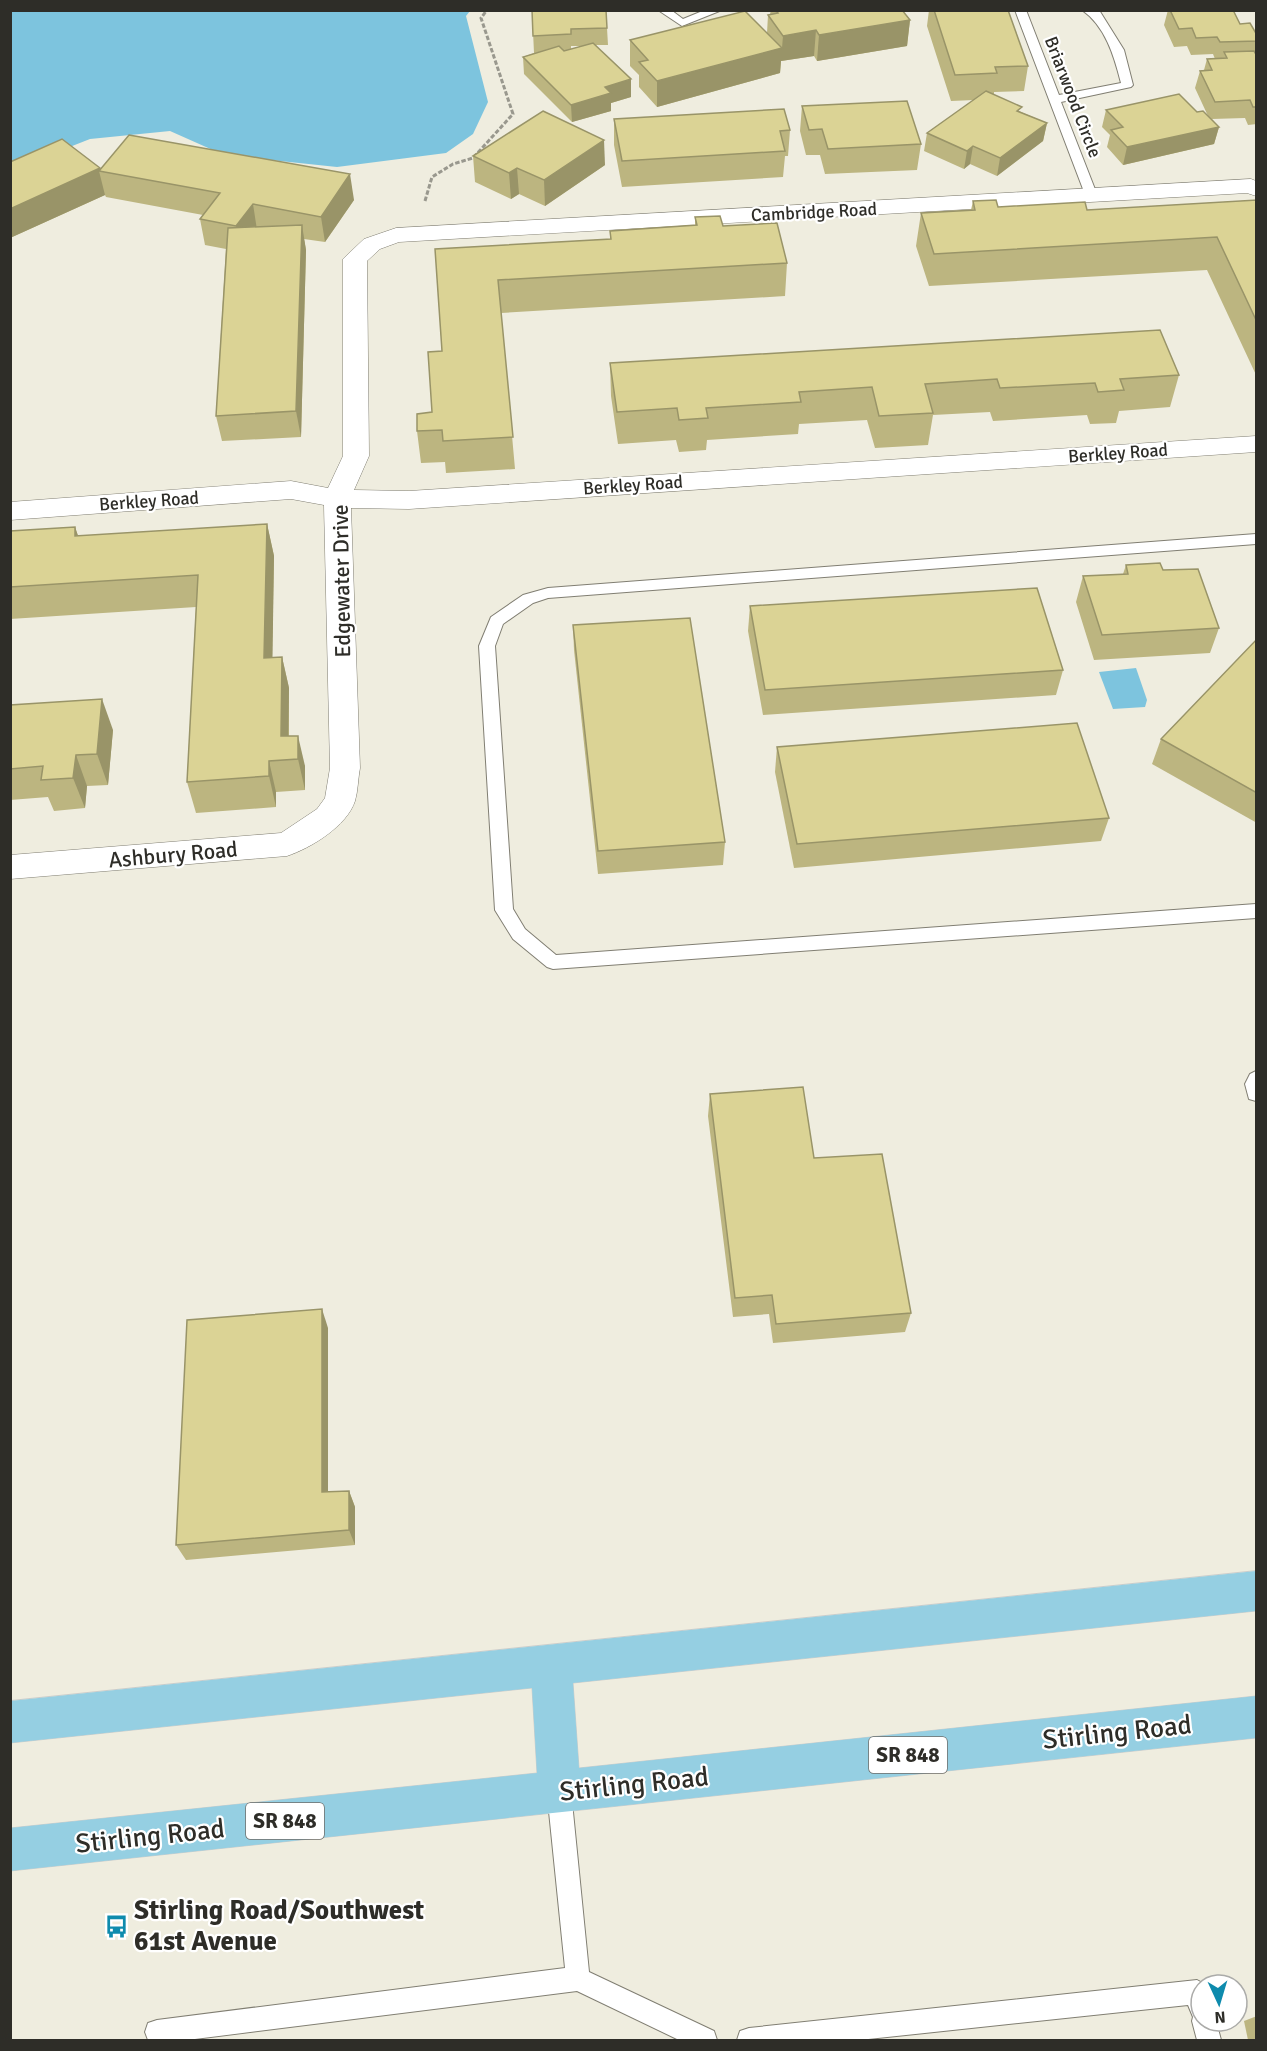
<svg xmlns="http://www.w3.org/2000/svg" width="1267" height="2051" viewBox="0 0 1267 2051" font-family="Signika,sans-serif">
  <rect width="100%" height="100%" fill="#efeddf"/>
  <g fill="#7dc4de">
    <path d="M10,11H470L466,16L488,102L473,134L446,153L337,167L224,155L170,131L90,139L11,170Z"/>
    <path d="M1136,668L1147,700L1145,707L1113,709L1099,672Z"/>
  </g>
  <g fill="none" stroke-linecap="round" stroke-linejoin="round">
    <defs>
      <g id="lane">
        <path d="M658,10H671L683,19L705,10H722L682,26Z"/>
        <path d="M1015,10H1026L1059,95L1121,83C1114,55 1105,26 1082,10H1099L1124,50L1133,85L1131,87L1061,102L1098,197L1096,200L1092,201L1086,197Z"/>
        <path d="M1256,534V544L548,598L533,603L503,624L495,646L513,909L525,929L556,955L1256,904V918L553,969L547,967L513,939L495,910L479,646L491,617L523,595L548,588Z"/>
        <path d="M1256,1071V1101L1249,1099L1245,1084L1250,1074Z"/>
        <path d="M559,1780L567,1784L571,1792L589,1972L714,2031L717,2040H679L577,1991L187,2040H148L145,2032L148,2023L157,2020L565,1968L547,1792L551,1784Z"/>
        <path d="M1197,1980L1206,1985H1201V2021H1216L1221,2040H1197L1192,2021L1193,2017L1188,2005L859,2040H737L740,2031L749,2028Z"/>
      </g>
      <path id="street" d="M1251,179L1256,181V196L1247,193L399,242L380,249L367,261L369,456L354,490L409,491L1256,436V452L409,509L351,508L360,768C358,778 358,791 355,801C347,826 311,848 287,856L10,879V855L281,833L317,809L325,798L330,768L324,505L291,499L10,520V502L291,481L328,488L343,456V259L364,239L396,228Z"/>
      <path id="primary" d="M1256,1571V1611L573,1683L579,1768L1256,1696V1738L10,1871V1828L537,1773L532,1688L10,1743V1701Z"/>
    </defs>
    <use href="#lane" stroke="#807e72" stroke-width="2"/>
    <use href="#street" stroke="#807e72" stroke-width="1"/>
    <use href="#primary" stroke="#cdcdcb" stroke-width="1"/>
    <path stroke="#99988e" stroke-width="3" stroke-dasharray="4.5 2" stroke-linecap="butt" d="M425,201L432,177L453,164L473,158L513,114L481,18L487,10"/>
    <use href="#lane" fill="#fff" fill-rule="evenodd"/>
    <use href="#street" fill="#fff" fill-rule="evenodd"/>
    <use href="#primary" fill="#95cfe2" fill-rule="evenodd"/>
  </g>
  <g fill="#bcb580" fill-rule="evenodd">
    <path d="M532,10L607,28L608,45H596L631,97L611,103V111L572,122L524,74L523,57L534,53ZM571,46H582L571,49Z"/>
    <path d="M771,10H902L910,20L907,46L817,61L814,56L781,61L780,73L657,107L639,87V75L630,66V40L767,33L768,15L770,14Z"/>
    <path d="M929,10H1008L1028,66L1024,91L994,92V95L1021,112L1047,123L1043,141L997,176L970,164L964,169L924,151L927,133L974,100L951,101L927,26Z"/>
    <path d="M1168,10H1233L1240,24L1257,35L1256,54L1257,56V124L1248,125L1245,118L1212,119L1219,127L1214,144L1123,165L1107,147L1110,135L1102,127L1106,110L1197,112L1208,116L1195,88L1200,71L1204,70L1207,59H1215L1213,54L1191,55L1187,46L1174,47L1164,25Z"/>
    <path d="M802,106L921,144L917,170L825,174L820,155H806L800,131Z"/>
    <path d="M614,119L790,130L788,156H785L783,177L622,187L614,145Z"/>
    <path d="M473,156L605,165L545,206L519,194L511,199L475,182Z"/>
    <path d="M10,162L100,168L101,169L354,200L325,242L304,239L306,250L301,437L222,441L216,416L226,249L205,245L200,219L203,215L106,197L105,195L10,238Z"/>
    <path d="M1257,200V377L1207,270L929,286L916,246L921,213L971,210L973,201L998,207L1087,210Z"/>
    <path d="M695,217L723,226L787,263L785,296L501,313L515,469L446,473L445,462L421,463L417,431L432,412L442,351L435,249L610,239V231L695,226Z"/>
    <path d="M610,363L1179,375L1170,407L1119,411L1116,423L1090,424L1087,415L993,421L990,412L933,415L928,445L875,448L867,420L799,424L798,434L707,440L706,450L679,452L676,440L618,444L611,396Z"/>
    <path d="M267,524L274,556L272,658L282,657L289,688V736L305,766V790L276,792V807L196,813L187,782L196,607L10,619V531L75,527L78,536Z"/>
    <path d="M1126,565L1219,628L1210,653L1094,660L1076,602L1083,576L1123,574Z"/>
    <path d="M750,606L1063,670L1056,695L763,715L748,631Z"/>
    <path d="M573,625L725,842L723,865L598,874L574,650Z"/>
    <path d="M1257,639V823L1152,764L1161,739Z"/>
    <path d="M10,705L113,730L108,785L87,786L85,808L54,811L48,797L10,800Z"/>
    <path d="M777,747L1109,818L1101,841L794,868L775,772Z"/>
    <path d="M710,1094L814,1158L911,1313L905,1332L773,1343L769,1314L733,1317L708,1116Z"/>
    <path d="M328,1328V1492L349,1491L355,1507V1545L186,1560L176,1545Z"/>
    <path d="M1257,2016V2040H1248L1244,2021Z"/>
  </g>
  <g fill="#999468">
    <path d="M910,20L907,46L817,61L819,35Z"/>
    <path d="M816,30L814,56L781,61L780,73L657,107V81L782,48L783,36Z"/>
    <path d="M631,79V97L611,103V111L572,122L571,105L605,87Z"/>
    <path d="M1047,123L1043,141L997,176L1000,158Z"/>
    <path d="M1219,127L1214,144L1123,165L1127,147Z"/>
    <path d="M604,140L605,165L545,206L544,180Z"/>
    <path d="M973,146L970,164L964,169L967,151Z"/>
    <path d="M100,168L101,172L99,171L105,195L10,238V209Z"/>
    <path d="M517,168L519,194L511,199L509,173Z"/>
    <path d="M350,174L354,200L325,242L321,217Z"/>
    <path d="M253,204L257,230L241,252L236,226Z"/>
    <path d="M302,225L306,250L301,437L296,411Z"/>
    <path d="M267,524L274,556L272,690L264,658Z"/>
    <path d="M75,527L86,559L75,536Z"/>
    <path d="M282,657L289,688L288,760L281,736Z"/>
    <path d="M102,699L113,730L108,785L97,754Z"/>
    <path d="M298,736L305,766V790L298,759Z"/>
    <path d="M76,755L87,786L85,808L73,778Z"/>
    <path d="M269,761L276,792V807L269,776Z"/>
    <path d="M322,1309L328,1328V1508L322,1492Z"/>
    <path d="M349,1491L355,1507V1545L349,1530Z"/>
  </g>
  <g fill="#dbd395" stroke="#999468" stroke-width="1.5">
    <path d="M532,10H606L607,28L571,29V34L533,36Z"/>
    <path d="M776,10H902L910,20L819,35L816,30L783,36L768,15L778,13Z"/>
    <path d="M934,10H1008L1028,66L995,67L997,73L955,75Z"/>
    <path d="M1170,10H1233L1240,24L1250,23L1257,35V41L1220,42L1217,37L1196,38L1192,28L1179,29Z"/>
    <path d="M745,11L782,48L657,81L639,62L648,60L630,40Z"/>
    <path d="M593,43L631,79L605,87L611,93L571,105L523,57L559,46L564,51Z"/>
    <path d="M1254,51L1257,56V107H1253L1250,100L1215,102L1200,71L1212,70L1207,59L1227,58L1224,52Z"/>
    <path d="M986,91L1022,107L1017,111L1047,123L1000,158L973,146L967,151L927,133Z"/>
    <path d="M1179,94L1197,112L1203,111L1219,127L1127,147L1111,130L1123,127L1106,110Z"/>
    <path d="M907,101L921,144L828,149L822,129L809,130L802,106Z"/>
    <path d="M784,109L790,130L780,131L785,151L622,161L614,119Z"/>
    <path d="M543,111L604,140L544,180L517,168L509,173L473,156Z"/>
    <path d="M129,135L350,174L321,217L253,204L236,226L200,219L220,193L99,171Z"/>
    <path d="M62,139L100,168L10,209V162Z"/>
    <path d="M996,200L998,207L1085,202L1087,210L1257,200V322L1217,237L934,254L921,213L975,210L973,201Z"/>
    <path d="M720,216L723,226L777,223L787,263L498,280L513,437L443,441L442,430L417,431V414L432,412L428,352L442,351L435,249L611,239L610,231L697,225L695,217Z"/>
    <path d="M302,225L296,411L216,416L228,228Z"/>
    <path d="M1160,330L1179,375L1120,379L1124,390L1098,392L1095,383L1000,388L997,379L925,384L933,413L879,416L872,387L799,392L801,402L706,408L708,418L679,420L677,408L617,412L610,363Z"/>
    <path d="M267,524L264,658L282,657L281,736H298V759L269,761V776L187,782L198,575L10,587V531L75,527V536Z"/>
    <path d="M1160,563L1163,570L1198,569L1219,628L1102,635L1083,576L1128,574L1126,565Z"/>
    <path d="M1037,588L1063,670L765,690L750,606Z"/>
    <path d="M690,618L725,842L598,851L573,625Z"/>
    <path d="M1257,639V793L1161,739Z"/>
    <path d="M102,699L97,754L76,755L73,778L41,780L43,766L10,769V705Z"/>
    <path d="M1077,723L1109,818L797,844L777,747Z"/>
    <path d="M803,1087L814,1158L882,1154L911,1313L776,1324L772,1295L735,1298L710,1094Z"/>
    <path d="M322,1309V1492L349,1491V1530L176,1545L187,1320Z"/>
  </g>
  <defs>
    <symbol id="bus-bare" viewBox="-9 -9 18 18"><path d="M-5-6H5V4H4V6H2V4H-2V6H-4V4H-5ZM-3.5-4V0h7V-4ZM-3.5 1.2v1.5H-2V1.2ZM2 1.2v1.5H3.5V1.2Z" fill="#0e8bad" stroke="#fff" stroke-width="2.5" paint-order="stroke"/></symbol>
  </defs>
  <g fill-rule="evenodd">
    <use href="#bus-bare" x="100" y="1910" width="33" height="33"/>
  </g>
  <g text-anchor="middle" stroke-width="4.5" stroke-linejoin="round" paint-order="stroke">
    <g font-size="18" fill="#2e2d28" stroke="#fff">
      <text transform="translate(1073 97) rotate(69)" y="6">Briarwood Circle</text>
      <text transform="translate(814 212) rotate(-3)" y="6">Cambridge Road</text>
      <text transform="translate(1118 453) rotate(-4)" y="6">Berkley Road</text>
      <text transform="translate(633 485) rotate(-4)" y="6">Berkley Road</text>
      <text transform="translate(149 501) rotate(-4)" y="6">Berkley Road</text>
    </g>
    <g fill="#fff" stroke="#6d6c68" stroke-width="1.5">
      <rect x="869" y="1737" width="78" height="36" rx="4.5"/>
      <rect x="246" y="1803" width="78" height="36" rx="4.5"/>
    </g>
    <g font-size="21" font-weight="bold" fill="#2e2d28">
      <text x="908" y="1762">SR 848</text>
      <text x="285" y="1828">SR 848</text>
    </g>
    <g font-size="22" fill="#2e2d28" stroke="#fff">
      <text transform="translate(341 581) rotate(-91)" y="8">Edgewater Drive</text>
      <text transform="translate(173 854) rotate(-5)" y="8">Ashbury Road</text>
    </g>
    <g font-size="27" fill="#2e2d28" stroke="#fff">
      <text transform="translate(1117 1732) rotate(-6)" y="9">Stirling Road</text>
      <text transform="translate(634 1784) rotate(-6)" y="9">Stirling Road</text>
      <text transform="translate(150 1836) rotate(-6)" y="9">Stirling Road</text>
    </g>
    <g font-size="27" font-weight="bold" fill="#2e2d28" stroke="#fff" text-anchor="start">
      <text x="134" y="1919">Stirling Road/Southwest<tspan x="134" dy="31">61st Avenue</tspan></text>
    </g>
  </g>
  <rect width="1267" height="2051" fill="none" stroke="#2e2d28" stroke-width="24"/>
  <g transform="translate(1219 2003) rotate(176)"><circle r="28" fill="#ffffff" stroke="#ababa9" stroke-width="1.5"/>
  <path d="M0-4.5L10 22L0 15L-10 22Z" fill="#0e8bad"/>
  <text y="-9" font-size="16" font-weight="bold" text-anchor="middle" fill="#2e2d28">N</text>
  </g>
</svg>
